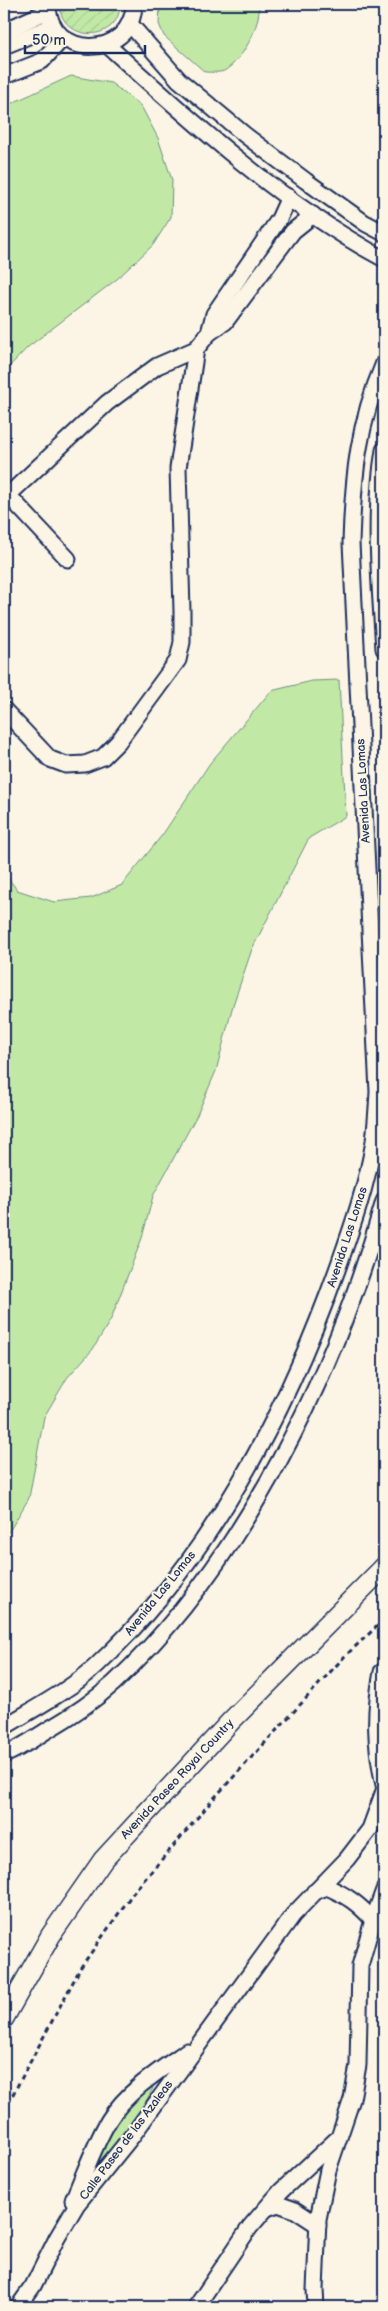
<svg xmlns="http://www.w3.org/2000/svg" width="388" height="2311" viewBox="0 0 388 2311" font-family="'Balsamiq Sans',sans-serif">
  <defs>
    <pattern id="garden-furrows" width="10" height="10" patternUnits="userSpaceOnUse" patternTransform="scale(1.25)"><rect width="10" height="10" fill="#c1e9a5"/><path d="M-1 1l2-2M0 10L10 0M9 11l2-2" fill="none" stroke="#a5c890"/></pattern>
  </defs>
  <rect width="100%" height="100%" fill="#fcf5e5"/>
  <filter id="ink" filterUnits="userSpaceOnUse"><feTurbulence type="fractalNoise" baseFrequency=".02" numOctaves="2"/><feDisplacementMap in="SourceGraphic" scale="10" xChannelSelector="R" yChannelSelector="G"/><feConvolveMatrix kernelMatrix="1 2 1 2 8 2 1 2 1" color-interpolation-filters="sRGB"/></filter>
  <g filter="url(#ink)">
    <g fill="#c1e9a5" stroke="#6e8c82">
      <path d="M160,4H259C261,25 243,60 224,71C219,73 210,72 205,72L164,36L159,24Z"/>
      <path d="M71,76L111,83L141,106L158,138L172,180L171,217L153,245L117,279L28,347L4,372V114L10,104Z"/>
      <path d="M339,680L346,816L309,838L252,949L233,1005L216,1071L197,1115L153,1196L142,1238L111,1319L93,1349L67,1378L44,1417L29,1498L10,1530L4,1537V872L17,890L54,902L91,898L122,885L163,834L210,763L271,691L312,681Z"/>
      <path d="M151,2085L153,2088L142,2109L104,2158L99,2162L96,2161C103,2134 130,2102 151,2085Z"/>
    </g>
    <path fill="url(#garden-furrows)" stroke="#6e8c82" d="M59,4H120C120,43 62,44 59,4Z"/>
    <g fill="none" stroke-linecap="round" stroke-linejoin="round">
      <defs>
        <g id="minor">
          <path d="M48,4C48,61 133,60 134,4"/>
          <path d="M129,23L179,80L245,135L306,181L365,223L384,233"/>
          <path d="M4,31L48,11"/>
          <path d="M106,44C192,122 282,204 384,259"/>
          <path d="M4,46L53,26"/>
          <path d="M4,76L42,61L63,38"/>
          <path d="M209,333L214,314L279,219L289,197"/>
          <path d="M384,450C373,517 380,582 384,649"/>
          <path d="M8,495L68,559"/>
          <path d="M4,499L107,403L157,366L196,349"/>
          <path d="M4,710L50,759L66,765L85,764L103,757L118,742L178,660L182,642V611L178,468L196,349L209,333L225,322L293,231L313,215"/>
          <path d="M382,1672C374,1713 375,1745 384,1785"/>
          <path d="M4,1727C32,1710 73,1688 96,1666C209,1561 286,1413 337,1270C352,1228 367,1185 374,1141C376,1125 377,1108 378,1092L351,543C353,477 358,424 384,363"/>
          <path d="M4,1755C19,1749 32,1740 46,1731C70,1717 94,1701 114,1683C243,1563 337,1369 384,1201"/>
          <path d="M314,1892L327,1887C346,1895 359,1904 373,1920"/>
          <path d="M73,2200C85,2173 94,2145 109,2120C127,2091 160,2070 187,2051"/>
          <path d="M267,2208L278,2204L295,2210L318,2225"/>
          <path d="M18,2307L33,2286L57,2238L77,2204L132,2136L293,1915L347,1859L370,1829L384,1791"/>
          <path d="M196,2307L250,2227L281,2191L336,2140"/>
          <path d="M316,2307L315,2290L318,2219L328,2170L352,2099L358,2065L360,1966L373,1920L384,1890"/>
        </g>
        <path id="tertiary" d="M4,2018L51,1935L103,1860L231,1721L384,1567"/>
      </defs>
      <use href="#minor" stroke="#1b2f5e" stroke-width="19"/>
      <use href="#tertiary" stroke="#1b2f5e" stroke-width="22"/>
      <path stroke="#1b2f5e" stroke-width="3" stroke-dasharray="5 4" stroke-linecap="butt" d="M4,2111L81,1967L133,1893L216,1796L345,1656L384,1620"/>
      <use href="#minor" stroke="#fcf5e5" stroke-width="15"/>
      <use href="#tertiary" stroke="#fcf5e5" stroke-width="19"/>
    </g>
  </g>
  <g text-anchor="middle" stroke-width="4" stroke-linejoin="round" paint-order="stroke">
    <g font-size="12" fill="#1b2f5e" stroke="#fcf5e5">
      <text transform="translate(363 791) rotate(-93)" y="4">Avenida Las Lomas</text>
      <text transform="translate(347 1237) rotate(-72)" y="4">Avenida Las Lomas</text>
      <text transform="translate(160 1593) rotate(-51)" y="4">Avenida Las Lomas</text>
      <text transform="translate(177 1779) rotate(-47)" y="4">Avenida Paseo Royal Country</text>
      <text transform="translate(126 2140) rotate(-53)" y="4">Calle Paseo de las Azaleas</text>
    </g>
  </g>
  <rect width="388" height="2311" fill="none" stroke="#fcf5e5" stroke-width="20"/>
  <rect x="10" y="10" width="368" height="2291" fill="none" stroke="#1b2f5e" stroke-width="2" filter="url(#ink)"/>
  <path d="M25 45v8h120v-8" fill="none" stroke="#1b2f5e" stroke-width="2.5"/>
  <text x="32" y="45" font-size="15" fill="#1b2f5e" stroke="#fcf5e5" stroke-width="4" paint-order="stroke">50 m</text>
</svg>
